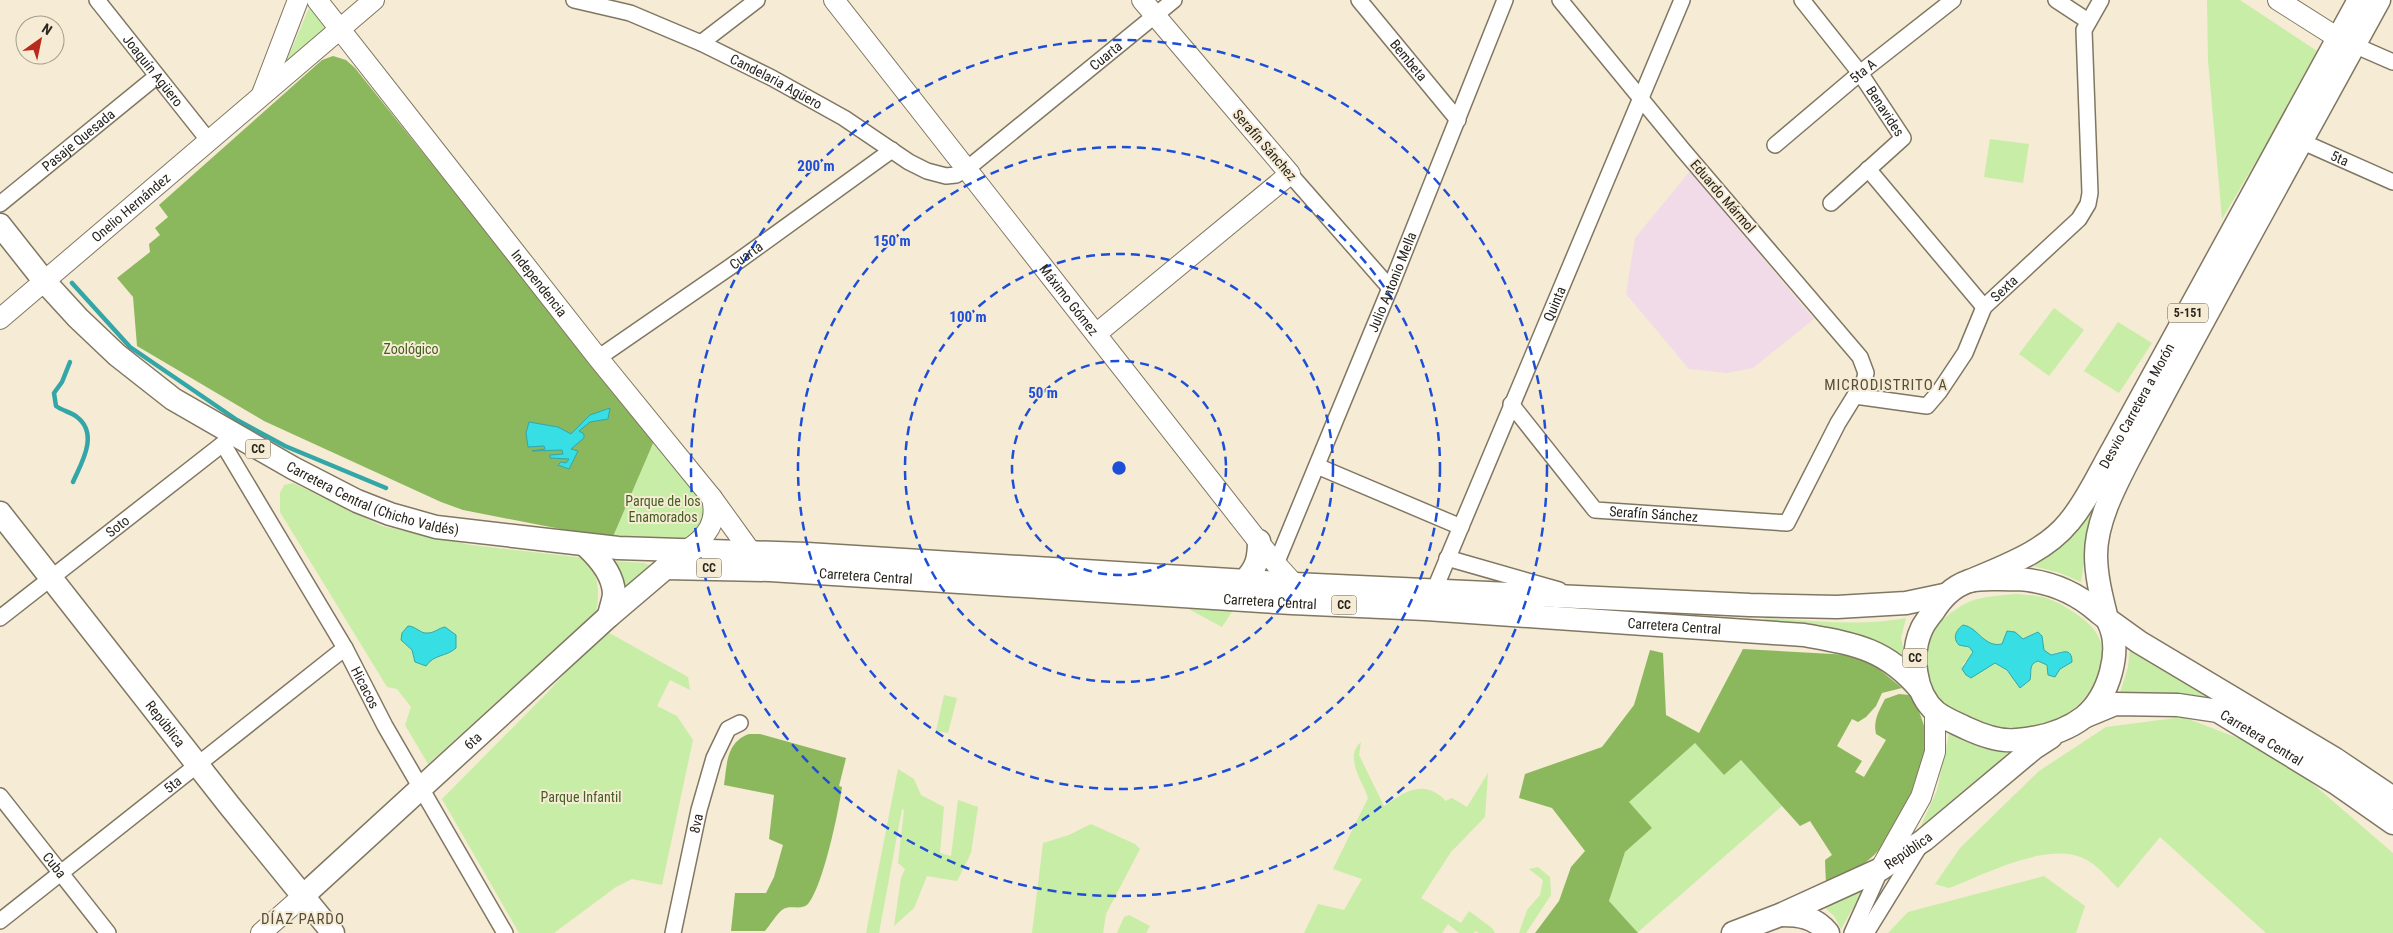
<svg xmlns="http://www.w3.org/2000/svg" width="2393" height="933" viewBox="0 0 2393 933" font-family="'Roboto Condensed',sans-serif">
  <rect width="100%" height="100%" fill="#f6ebd4"/>
  <path fill="#f2dbe8" d="M1690,171L1814,319L1753,368L1727,373L1689,369L1626,294L1635,238Z"/>
  <g fill="#c8eda7" fill-rule="evenodd">
    <path d="M2207,0H2240L2320,53L2222,219L2208,60Z"/>
    <path d="M312,6L330,27L285,65L309,8Z"/>
    <path d="M1990,139L2029,144L2023,183L1984,177Z"/>
    <path d="M2054,308L2084,330L2049,376L2019,354Z"/>
    <path d="M2118,322L2152,343L2119,393L2084,371Z"/>
    <path d="M654,441L707,509L708,516L686,545L612,539Z"/>
    <path d="M293,483L382,526L471,545L585,558C599,574 600,592 596,613L428,764L405,725L411,707L397,689L387,687L280,512V493L284,485Z"/>
    <path d="M2092,512L2081,582L2060,573L2033,566L2065,544Z"/>
    <path d="M611,561L644,563L650,565L619,596Z"/>
    <path d="M2016,594C2025,595 2034,595 2043,597C2058,601 2080,615 2091,626C2122,660 2084,709 2052,724C2036,731 2000,729 1984,726C1970,723 1944,709 1937,696C1927,680 1921,651 1931,634C1938,623 1948,614 1958,608C1975,596 1996,596 2016,594ZM1975,630C1981,639 1990,646 2002,644L2006,634L2015,633L2023,639H2027L2034,633L2042,636L2044,650L2051,655L2061,651L2070,653L2072,662L2048,675L2047,665L2038,661C2029,664 2028,675 2026,684L2022,687C2011,679 2008,668 1995,663L1984,669L1962,665L1972,656V650L1966,647Z"/>
    <path d="M1183,606L1235,607L1222,627Z"/>
    <path d="M1765,618C1812,620 1860,627 1906,618L1901,638L1906,660L1764,623Z"/>
    <path d="M604,630L688,677L690,690L670,680L657,706L677,716L693,740L662,885L632,879L616,887L554,933H519L442,799L548,692Z"/>
    <path d="M2130,647L2225,702C2188,693 2158,692 2120,693L2128,667Z"/>
    <path d="M944,695L957,698L948,733L936,731Z"/>
    <path d="M2183,717L2277,753L2393,853V933H2266L2160,837L2118,888C2109,880 2100,868 2090,862C2054,837 1986,874 1949,888L1935,884L1960,848L2039,771L2106,727Z"/>
    <path d="M1950,729L2019,747L1916,837L1937,790Z"/>
    <path d="M1361,742L1359,755L1384,806C1401,795 1417,782 1436,793C1440,796 1443,797 1445,801L1452,798L1467,807L1488,773L1485,817L1451,852L1421,898L1461,923L1469,911L1492,928L1495,933H1479L1475,931L1474,933H1459L1448,924L1442,933H1304L1318,904L1344,910L1362,879L1333,869L1368,798C1362,780 1344,757 1361,742Z"/>
    <path d="M1695,743L1724,775L1741,760L1782,806L1637,933L1609,901L1625,852L1652,828L1628,802Z"/>
    <path d="M898,769L914,779L921,795L944,807L940,853L951,856L958,800L978,807L971,853L957,881L927,876L914,908L894,926L901,878L905,869L898,863L904,810L902,809L879,933H866Z"/>
    <path d="M1091,824L1135,844L1140,849L1106,914L1103,933H1032L1043,843L1069,835Z"/>
    <path d="M1538,867L1550,877L1551,895L1526,933H1519L1527,910L1540,895L1543,880L1529,869Z"/>
    <path d="M2044,876L2085,906L2076,933H1888L1908,912Z"/>
    <path d="M1867,883L1841,929L1834,916L1820,903Z"/>
    <path d="M1129,915L1150,926L1146,933H1117L1124,917Z"/>
  </g>
  <g fill="#8bb85d">
    <path d="M333,56L346,60L355,68L654,441L612,539L463,510L441,502L264,421L137,346L133,297L117,278L150,252L149,244L160,235L155,228L168,217L159,205L322,60Z"/>
    <path d="M1743,649L1850,655L1874,665L1902,688L1882,693L1876,706L1866,717L1858,722L1852,719L1837,746L1862,761L1855,772L1864,777L1886,740L1876,734C1873,720 1879,711 1885,699L1899,694L1910,695C1919,709 1925,724 1927,741C1930,773 1892,844 1866,862C1854,871 1839,877 1826,885L1825,860L1832,855L1810,821L1800,826L1741,760L1724,775L1695,743L1629,802L1652,828L1625,852L1609,901L1638,933H1535L1559,901L1571,867L1585,851L1552,808L1519,798L1525,774L1602,747L1634,705L1650,650L1663,653L1666,715L1699,733Z"/>
    <path d="M749,734H760L846,758L839,786L842,787C839,810 823,887 808,904C801,911 790,904 782,910C776,915 770,925 765,931H731L735,893H766L774,877L783,845L769,839L774,795L724,785C727,765 726,742 749,734Z"/>
  </g>
  <g fill="#37dee4" stroke="#33a6a8">
    <path d="M610,408L608,419L590,422L579,431L584,434V438L571,449L578,451L569,469L558,465L561,462L566,463L569,459L550,458V455L563,454L562,450L532,451L545,449L544,446L528,447L526,433L529,422L558,427L571,434L590,415Z"/>
    <path d="M1963,625C1978,627 1984,648 2002,644L2007,631L2015,632L2023,639L2038,632L2042,636L2044,650L2051,655C2061,653 2072,646 2072,662L2060,669L2055,677L2048,675L2047,665L2038,661C2028,664 2032,672 2030,680L2020,688L2007,670L1995,663L1971,678L1966,675L1962,669L1973,652L1969,647L1959,645C1952,638 1956,630 1963,625Z"/>
    <path d="M408,626C416,626 420,634 428,633C434,633 439,628 445,627L456,635V648C446,657 434,654 426,666L415,662L412,650L401,640L402,633Z"/>
  </g>
  <g fill="none" stroke-linecap="round" stroke-linejoin="round">
    <g stroke="#33a6a8" stroke-width="4.5">
      <path d="M72,283L130,347L237,420L285,446L386,488"/>
      <path d="M70,362L62,382L54,393L56,406C63,411 71,412 77,417C99,434 82,462 73,482"/>
    </g>
    <defs>
      <g id="street">
        <path id="s1" d="M97,0L209,141"/>
        <path id="s2" d="M574,0L630,13L701,43L772,78L844,118L909,162L927,171L946,176L956,175L968,168L1174,0"/>
        <path id="s3" d="M1359,0L1458,120"/>
        <path id="s4" d="M1802,0L1860,73L1903,138L1831,203"/>
        <path d="M2056,0L2088,21"/>
        <path d="M701,43L757,0"/>
        <path d="M2354,45L2393,62"/>
        <path id="s5" d="M2294,138L2393,182"/>
        <path id="s6" d="M1775,145L1860,73L1953,0"/>
        <path d="M1868,169L1984,307"/>
        <path d="M1290,174L1390,288"/>
        <path id="s7" d="M0,204L157,76"/>
        <path id="s8" d="M598,358L730,267L892,150"/>
        <path id="s9" d="M1855,396L1927,406L1939,392L1965,353L1984,307L2079,219L2088,204L2090,193L2084,30L2101,0"/>
        <path id="s10" d="M1511,404L1595,510L1787,523L1838,423L1864,381L1866,373L1860,357L1683,150L1560,0"/>
        <path id="s11" d="M223,444L345,648L385,726L505,933"/>
        <path d="M1317,466L1461,527"/>
        <path d="M1447,558L1559,590"/>
        <path id="s12" d="M1276,564L1390,288L1505,0"/>
        <path id="s13" d="M1431,598L1682,0"/>
        <path id="s14" d="M0,618L229,439"/>
        <path id="s15" d="M0,796L108,933"/>
        <path id="s16" d="M0,921L345,648"/>
        <path id="s17" d="M673,933L699,810L714,758L728,729L740,723"/>
        <path d="M1852,933L1881,869"/>
        <path d="M1866,933L1919,847"/>
      </g>
      <g id="secondary">
        <path id="s18" d="M317,0L598,358L712,498L751,552"/>
        <path id="s19" d="M834,0L1276,564L1294,584L1293,593"/>
        <path d="M2278,0L2338,38L2351,44"/>
        <path d="M262,94L298,0"/>
        <path id="s20" d="M0,319L374,0"/>
        <path d="M1096,334L1290,174L1142,0"/>
        <path d="M687,550C707,537 718,522 712,498"/>
        <path d="M1881,868L1921,797L1935,752V710"/>
        <path d="M261,933L303,896"/>
      </g>
      <g id="primary">
        <path d="M2379,0C2296,152 2211,304 2130,457C2115,486 2096,522 2096,555C2096,577 2102,599 2107,619L2139,642L2335,759L2393,798"/>
        <path id="s21" d="M0,225L45,282L78,318L117,355L173,399L293,468L357,501L390,514L436,527L618,548L807,554L1294,584L1750,605L1837,607L1906,603L1944,595"/>
        <path id="s22" d="M0,513L229,805L333,933"/>
        <path d="M586,546C599,558 613,574 614,593C614,600 610,609 609,616"/>
        <path id="s23" d="M665,568L770,570L1292,603L1426,609L1804,635C1854,644 1885,648 1920,689"/>
        <path d="M2018,579C2048,581 2074,591 2097,611C2100,614 2106,617 2108,621C2123,650 2109,696 2084,717C2066,731 2040,738 2017,740C2001,742 1981,735 1966,728C1956,723 1945,719 1936,712C1914,693 1910,653 1922,628C1925,622 1929,617 1933,612C1942,598 1952,587 1969,581C1983,577 2003,580 2018,579Z"/>
        <path d="M1244,581C1257,568 1259,558 1259,541"/>
        <path id="s24" d="M1970,581C2004,566 2045,552 2069,522C2087,501 2099,473 2113,449L2359,0"/>
        <path id="s25" d="M2086,716L2115,704L2178,705L2218,711L2336,783L2393,823"/>
        <path id="s26" d="M303,896L609,616L676,559"/>
        <path d="M1781,915C1800,915 1815,917 1828,933"/>
        <path id="s27" d="M1733,933L1780,915L1881,869L1924,840L2034,748L2051,737"/>
      </g>
    </defs>
    <use href="#street" stroke="#807762" stroke-width="18"/>
    <use href="#secondary" stroke="#807762" stroke-width="22"/>
    <use href="#primary" stroke="#807762" stroke-width="25"/>
    <use href="#street" stroke="#fff" stroke-width="15"/>
    <use href="#secondary" stroke="#fff" stroke-width="20"/>
    <use href="#primary" stroke="#fff" stroke-width="22"/>
  </g>
  <g fill="none" stroke="#1d4ed8" stroke-width="2.5" stroke-dasharray="9 6">
    <circle cx="1119" cy="468" r="107"/>
    <circle cx="1119" cy="468" r="214"/>
    <circle cx="1119" cy="468" r="321"/>
    <circle cx="1119" cy="468" r="428"/>
  </g>
  <g text-anchor="middle" stroke-width="4" stroke-linejoin="round" paint-order="stroke">
    <g fill="#f6ebd4" stroke="#666054" stroke-width="1">
      <rect x="2168" y="303.5" width="40" height="19" rx="4"/>
      <rect x="245.5" y="439.5" width="25" height="19" rx="4"/>
      <rect x="696.5" y="558.5" width="25" height="19" rx="4"/>
      <rect x="1331.5" y="595.5" width="25" height="19" rx="4"/>
      <rect x="1902.5" y="648.5" width="25" height="19" rx="4"/>
    </g>
    <g font-size="12" font-weight="bold" fill="#29251d">
      <text x="2188" y="317">5-151</text>
      <text x="258" y="453">CC</text>
      <text x="709" y="572">CC</text>
      <text x="1344" y="609">CC</text>
      <text x="1915" y="662">CC</text>
    </g>
    <g font-size="14" fill="#29251d" stroke="#f6ebd4">
      <text dy="5" stroke="none"><textPath href="#s2" startOffset="616">Cuarta</textPath></text>
      <text dy="5" stroke="none"><textPath href="#s3" startOffset="78">Bembeta</textPath></text>
      <text dy="5" stroke="none"><textPath href="#s1" startOffset="90">Joaquín Agüero</textPath></text>
      <text dy="5" stroke="none"><textPath href="#s6" startOffset="115">5ta A</textPath></text>
      <text dy="5" stroke="none"><textPath href="#s2" startOffset="219">Candelaria Agüero</textPath></text>
      <text dy="5" stroke="none"><textPath href="#s4" startOffset="139">Benavides</textPath></text>
      <text dy="5" stroke="none"><textPath href="#s7" startOffset="101">Pasaje Quesada</textPath></text>
      <text transform="translate(1265 145) rotate(49)" y="5">Serafín Sánchez</text>
      <text dy="5" stroke="none"><textPath href="#s5" startOffset="50">5ta</textPath></text>
      <text transform="translate(1723 196) rotate(49)" y="5">Eduardo Mármol</text>
      <text dy="5" stroke="none"><textPath href="#s20" startOffset="172">Onelio Hernández</textPath></text>
      <text dy="5" stroke="none"><textPath href="#s8" startOffset="180">Cuarta</textPath></text>
      <text dy="5" stroke="none"><textPath href="#s18" startOffset="360">Independencia</textPath></text>
      <text dy="5" stroke="none"><textPath href="#s12" startOffset="305">Julio Antonio Mella</textPath></text>
      <text dy="5" stroke="none"><textPath href="#s9" startOffset="215">Sexta</textPath></text>
      <text dy="5" stroke="none"><textPath href="#s19" startOffset="381">Máximo Gómez</textPath></text>
      <text dy="5" stroke="none"><textPath href="#s13" startOffset="319">Quinta</textPath></text>
      <text dy="5" stroke="none"><textPath href="#s24" startOffset="251">Desvio Carretera a Morón</textPath></text>
      <text dy="5" stroke="none"><textPath href="#s21" startOffset="471">Carretera Central (Chicho Valdés)</textPath></text>
      <text dy="5" stroke="none"><textPath href="#s10" startOffset="194">Serafín Sánchez</textPath></text>
      <text dy="5" stroke="none"><textPath href="#s14" startOffset="149">Soto</textPath></text>
      <text dy="5" stroke="none"><textPath href="#s23" startOffset="201">Carretera Central</textPath></text>
      <text dy="5" stroke="none"><textPath href="#s23" startOffset="606">Carretera Central</textPath></text>
      <text dy="5" stroke="none"><textPath href="#s23" startOffset="1011">Carretera Central</textPath></text>
      <text dy="5" stroke="none"><textPath href="#s11" startOffset="282">Hicacos</textPath></text>
      <text dy="5" stroke="none"><textPath href="#s22" startOffset="268">República</textPath></text>
      <text dy="5" stroke="none"><textPath href="#s25" startOffset="186">Carretera Central</textPath></text>
      <text dy="5" stroke="none"><textPath href="#s26" startOffset="230">6ta</textPath></text>
      <text dy="5" stroke="none"><textPath href="#s16" startOffset="220">5ta</textPath></text>
      <text dy="5" stroke="none"><textPath href="#s17" startOffset="112">8va</textPath></text>
      <text dy="5" stroke="none"><textPath href="#s27" startOffset="194">República</textPath></text>
      <text dy="5" stroke="none"><textPath href="#s15" startOffset="88">Cuba</textPath></text>
    </g>
    <g font-size="14" fill="#436022" stroke="#f6ebd4">
      <text x="411" y="354">Zoológico</text>
      <text x="663" y="506">Parque de los<tspan x="663" dy="16">Enamorados</tspan></text>
      <text x="581" y="802">Parque Infantil</text>
    </g>
    <g font-size="15" letter-spacing="1" fill="#574e3a" stroke="#f6ebd4">
      <text x="1886" y="390">MICRODISTRITO A</text>
      <text x="303" y="924">DÍAZ PARDO</text>
    </g>
  </g>
  <circle cx="1119" cy="468" r="8" fill="#1d4ed8" stroke="#f6ebd4" stroke-width="2.5"/>
  <g font-size="15" text-anchor="middle" font-weight="bold" fill="#1d4ed8" stroke="#f6ebd4" stroke-width="4" stroke-linejoin="round" paint-order="stroke">
    <text x="816" y="171">200 m</text>
    <text x="892" y="246">150 m</text>
    <text x="968" y="322">100 m</text>
    <text x="1043" y="398">50 m</text>
  </g>
  <g transform="translate(40 40) rotate(33)"><circle r="24" fill="#f6ebd4" stroke="#a49c8b"/>
  <path d="M0-4L9 19L0 12L-9 19Z" fill="#b82a1d"/>
  <text y="-8" font-size="14" font-weight="bold" text-anchor="middle" fill="#29251d">N</text>
  </g>
</svg>
